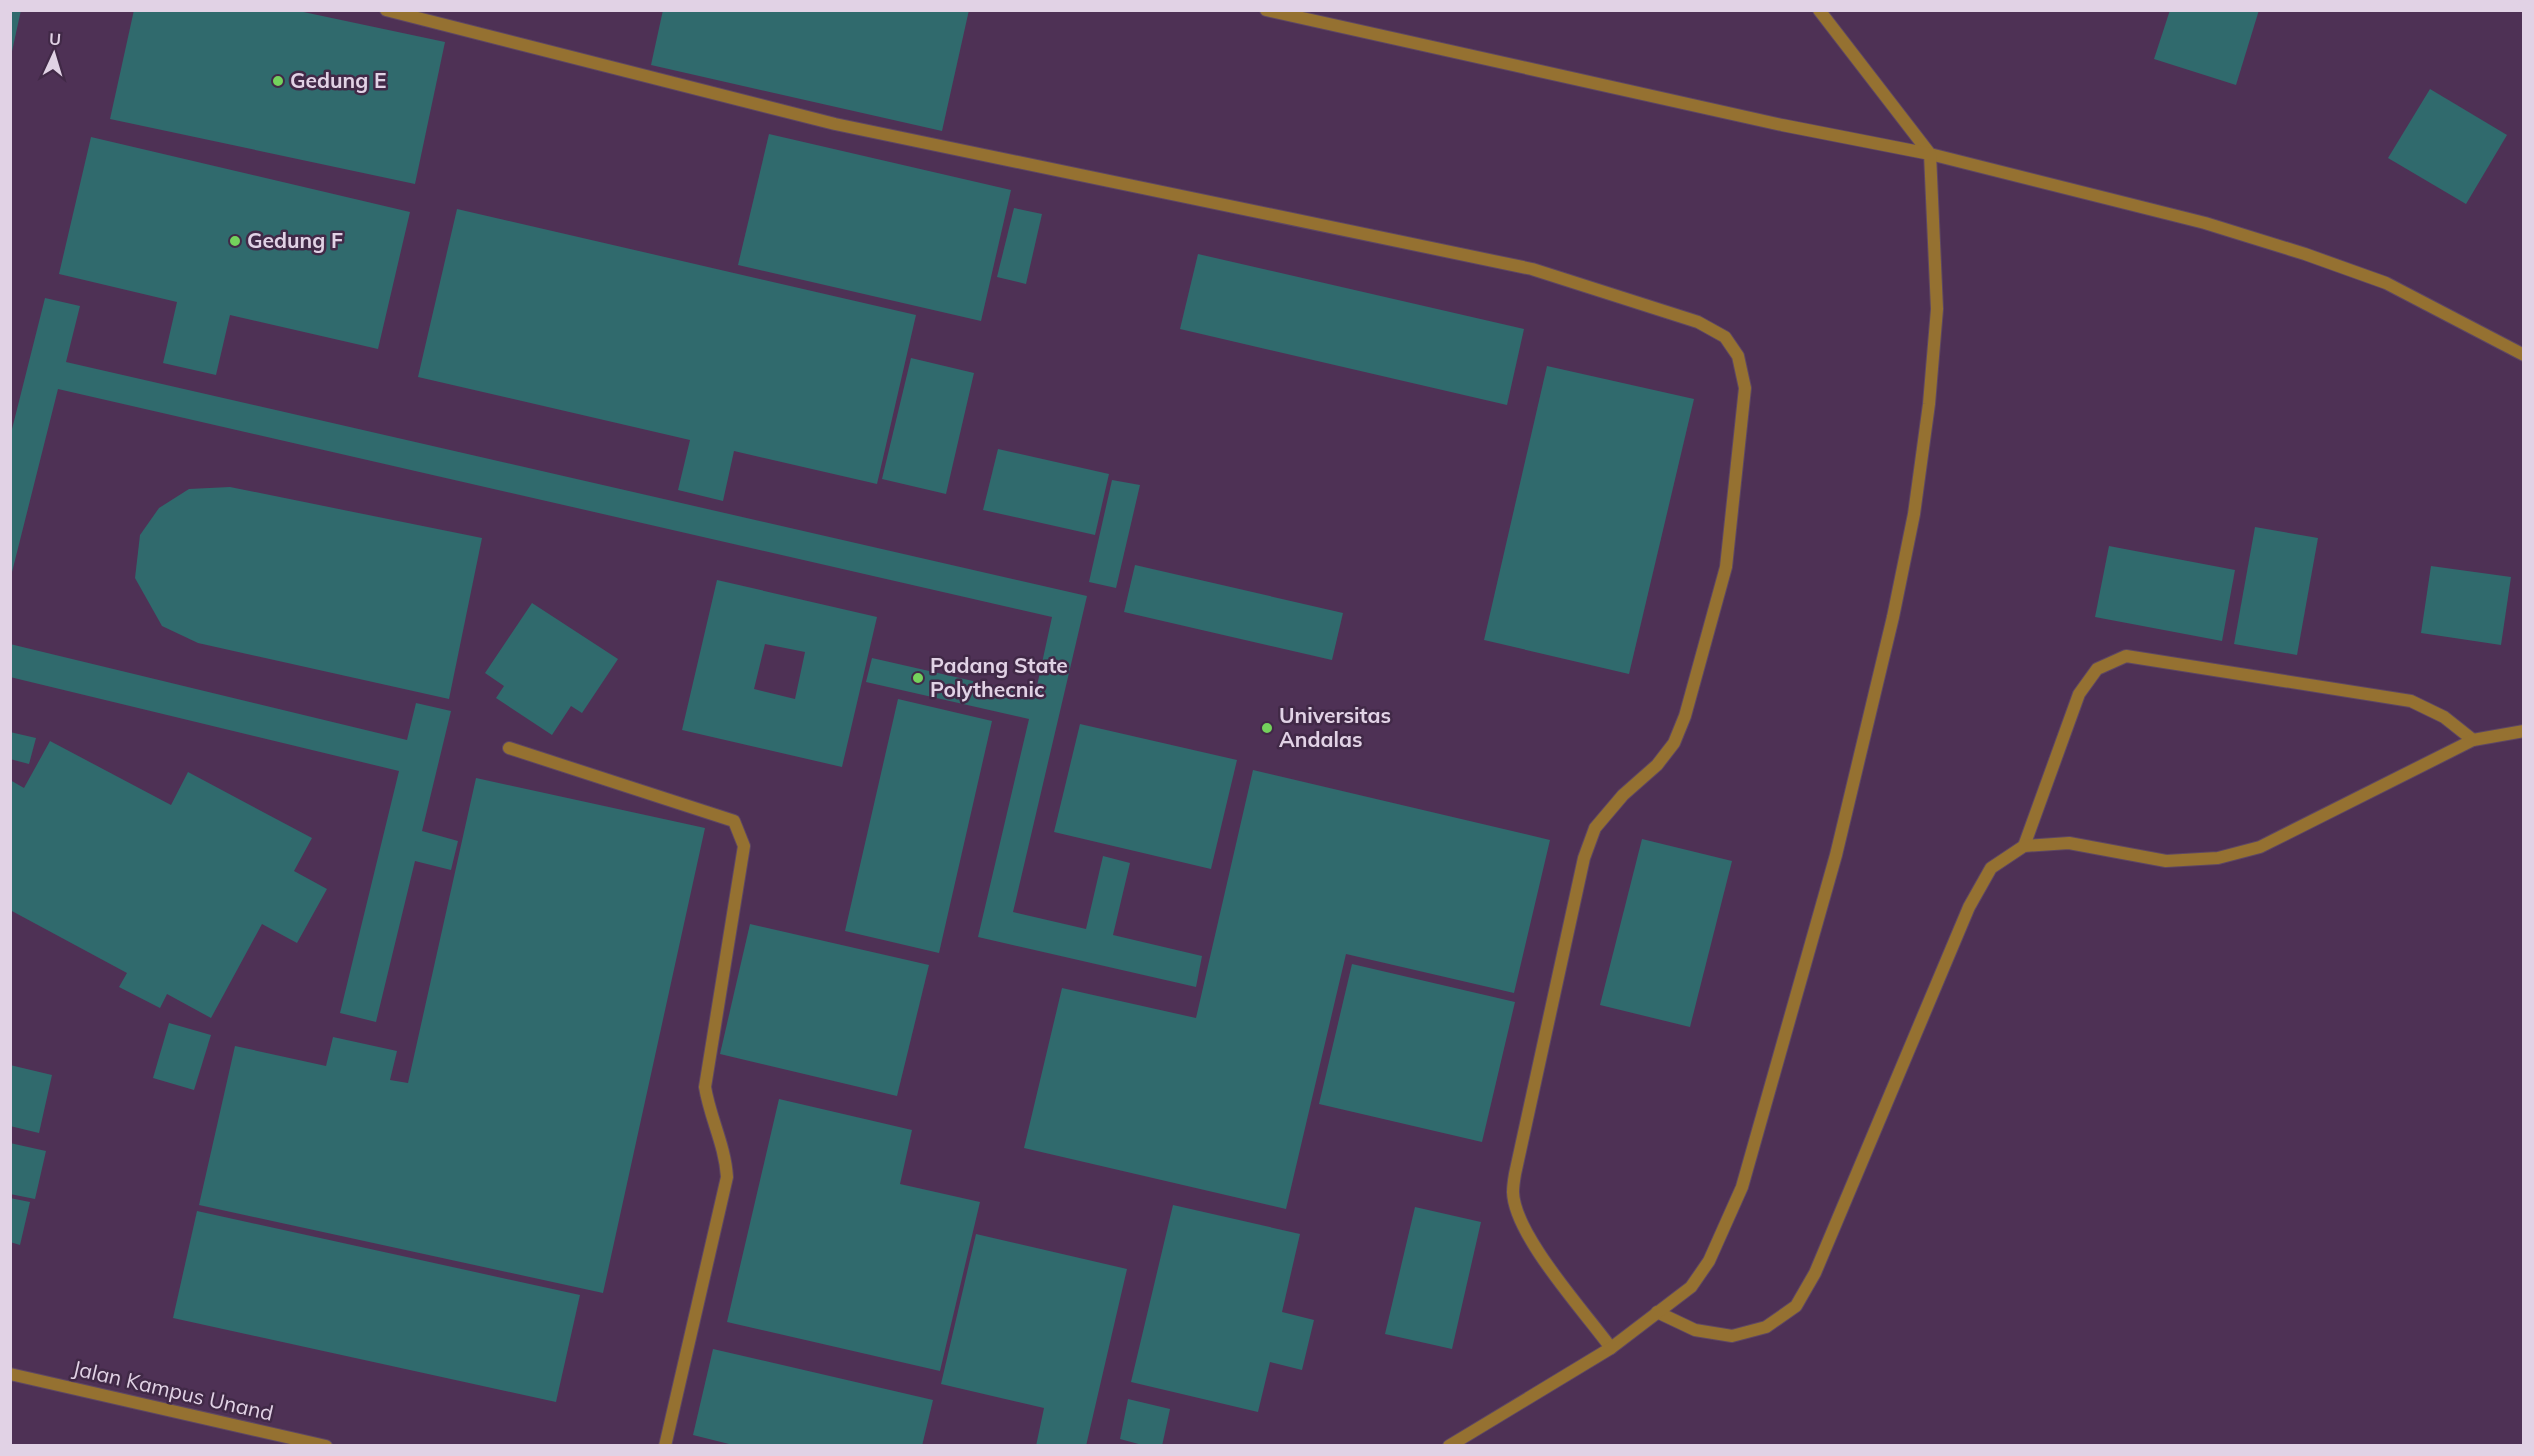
<svg xmlns="http://www.w3.org/2000/svg" width="2534" height="1456" viewBox="0 0 2534 1456" font-family="Mulish,sans-serif">
  <rect width="100%" height="100%" fill="#412947"/>
  <path fill="#4e3155" d="M10,11H2523V1445H11Z"/>
  <g fill="#306a6d" fill-rule="evenodd">
    <path d="M10,10H21L11,56H10Z"/>
    <path d="M134,10H294L445,42L415,184L110,119Z"/>
    <path d="M663,10H969L942,131L651,65Z"/>
    <path d="M2170,10H2259L2236,85L2154,59Z"/>
    <path d="M2430,89L2507,135L2466,204L2388,158Z"/>
    <path d="M769,134L1011,190L981,321L738,265Z"/>
    <path d="M91,137L410,212L378,349L230,315L216,375L163,363L177,302L59,274Z"/>
    <path d="M1014,208L1042,214L1026,284L997,277Z"/>
    <path d="M457,209L916,315L877,484L734,451L723,501L678,490L690,440L418,377Z"/>
    <path d="M1198,254L1524,329L1507,405L1180,329Z"/>
    <path d="M45,298L80,306L66,362L1087,596L1013,912L1086,929L1103,856L1130,863L1113,935L1202,956L1196,987L978,937L1029,719L866,682L872,658L1035,695L1052,617L58,389L10,580V437Z"/>
    <path d="M911,358L974,373L946,494L882,479Z"/>
    <path d="M1547,366L1694,399L1629,674L1484,640Z"/>
    <path d="M998,449L1109,474L1095,535L983,510Z"/>
    <path d="M1112,480L1140,485L1116,588L1089,582Z"/>
    <path d="M230,487L482,538L449,699L198,643L162,626L135,578L140,535L159,508L189,489Z"/>
    <path d="M2255,527L2318,538L2297,655L2234,644Z"/>
    <path d="M2109,546L2235,570L2222,641L2095,617Z"/>
    <path d="M1135,565L1343,613L1332,660L1124,612Z"/>
    <path d="M2431,566L2511,577L2501,645L2421,633Z"/>
    <path d="M717,580L877,617L842,767L682,730ZM765,644L805,652L795,699L754,689Z"/>
    <path d="M532,603L618,659L582,713L571,706L552,735L496,698L504,686L485,673Z"/>
    <path d="M10,644L407,740L416,703L451,711L422,831L458,841L451,870L415,861L376,1022L340,1013L399,771L10,677Z"/>
    <path d="M898,699L992,721L939,953L845,931Z"/>
    <path d="M1080,724L1237,760L1211,869L1054,832Z"/>
    <path d="M10,732L36,738L29,764L10,759Z"/>
    <path d="M50,741L171,805L188,772L312,838L294,871L327,889L297,943L262,924L211,1018L167,994L160,1008L119,987L127,973L10,910V780L24,788Z"/>
    <path d="M1253,770L1550,840L1514,993L1346,954L1286,1209L1024,1148L1062,988L1196,1018Z"/>
    <path d="M476,778L705,828L603,1293L199,1205L235,1046L326,1066L333,1037L397,1051L390,1080L408,1083Z"/>
    <path d="M1642,839L1732,861L1690,1027L1600,1005Z"/>
    <path d="M750,924L929,965L897,1096L720,1054Z"/>
    <path d="M1352,964L1515,1002L1482,1142L1319,1104Z"/>
    <path d="M169,1023L211,1035L194,1090L153,1078Z"/>
    <path d="M10,1065L52,1075L39,1133L10,1126Z"/>
    <path d="M779,1099L912,1130L900,1184L980,1202L940,1371L727,1322Z"/>
    <path d="M10,1143L46,1151L35,1199L10,1194Z"/>
    <path d="M10,1198L30,1202L20,1245L10,1242Z"/>
    <path d="M1173,1205L1300,1234L1282,1312L1314,1320L1302,1370L1270,1362L1258,1412L1131,1382Z"/>
    <path d="M1415,1207L1481,1222L1452,1349L1385,1334Z"/>
    <path d="M197,1211L580,1295L556,1402L173,1318Z"/>
    <path d="M976,1234L1127,1269L1086,1446H1036L1044,1408L941,1384Z"/>
    <path d="M713,1349L933,1400L922,1446H737L693,1435Z"/>
    <path d="M1128,1399L1170,1409L1162,1446H1146L1120,1439Z"/>
  </g>
  <g fill="none" stroke-linecap="round" stroke-linejoin="round">
    <defs>
      <g id="lane">
        <path d="M386,10L835,124L1532,269L1698,322L1725,337L1738,356L1745,388L1726,567L1685,716L1674,743L1657,765L1623,795L1595,828L1584,858L1515,1174C1514,1180 1513,1186 1513,1192C1514,1235 1585,1312 1611,1348"/>
        <path d="M1819,10L1930,154L2205,223L2305,254L2386,283L2524,355"/>
        <path d="M509,748L734,821L744,846L705,1087C710,1118 725,1145 727,1177L665,1446"/>
        <path d="M2024,846L2079,694L2097,669L2126,656L2411,701L2444,717L2473,740"/>
        <path d="M1657,1312L1695,1330L1732,1336L1766,1327L1796,1306L1815,1273L1969,907L1991,868L2024,846L2069,843L2166,861L2218,858L2260,847L2473,740L2524,731"/>
      </g>
      <g id="street">
        <path d="M1266,10L1782,125L1930,154L1937,309L1929,404L1914,514L1893,617L1836,855L1742,1187L1709,1261L1691,1287L1611,1348L1449,1446"/>
        <path d="M10,1374L326,1446"/>
      </g>
    </defs>
    <use href="#lane" stroke="#5e4763" stroke-width="14"/>
    <use href="#street" stroke="#5e4763" stroke-width="14"/>
    <use href="#lane" stroke="#957131" stroke-width="12"/>
    <use href="#street" stroke="#957131" stroke-width="12"/>
  </g>
  <g fill="#74d25c" stroke="#412947" stroke-width="2">
    <circle cx="278" cy="81" r="6"/>
    <circle cx="235" cy="241" r="6"/>
    <circle cx="918" cy="678" r="6"/>
    <circle cx="1267" cy="728" r="6"/>
  </g>
  <g text-anchor="middle" stroke-width="5" stroke-linejoin="round" paint-order="stroke">
    <g font-size="21" font-weight="bold" fill="#e1d2e5" stroke="#412947" text-anchor="start">
      <text x="290" y="88">Gedung E</text>
      <text x="247" y="248">Gedung F</text>
      <text x="930" y="673">Padang State<tspan x="930" dy="24">Polythecnic</tspan></text>
      <text x="1279" y="723">Universitas<tspan x="1279" dy="24">Andalas</tspan></text>
    </g>
    <g font-size="21" fill="#e1d2e5" stroke="#412947">
      <text transform="translate(173 1391) rotate(13)" y="7">Jalan Kampus Unand</text>
    </g>
  </g>
  <rect width="2534" height="1456" fill="none" stroke="#e1d2e5" stroke-width="24"/>
  <g transform="translate(54 54) rotate(4)" stroke="#412947" stroke-width="4.5" paint-order="stroke">
  <path d="M0-4.5L10 22L0 15L-10 22Z" fill="#e1d2e5"/>
  <text y="-9" font-size="16" font-weight="bold" text-anchor="middle" fill="#e1d2e5">U</text>
  </g>
</svg>
